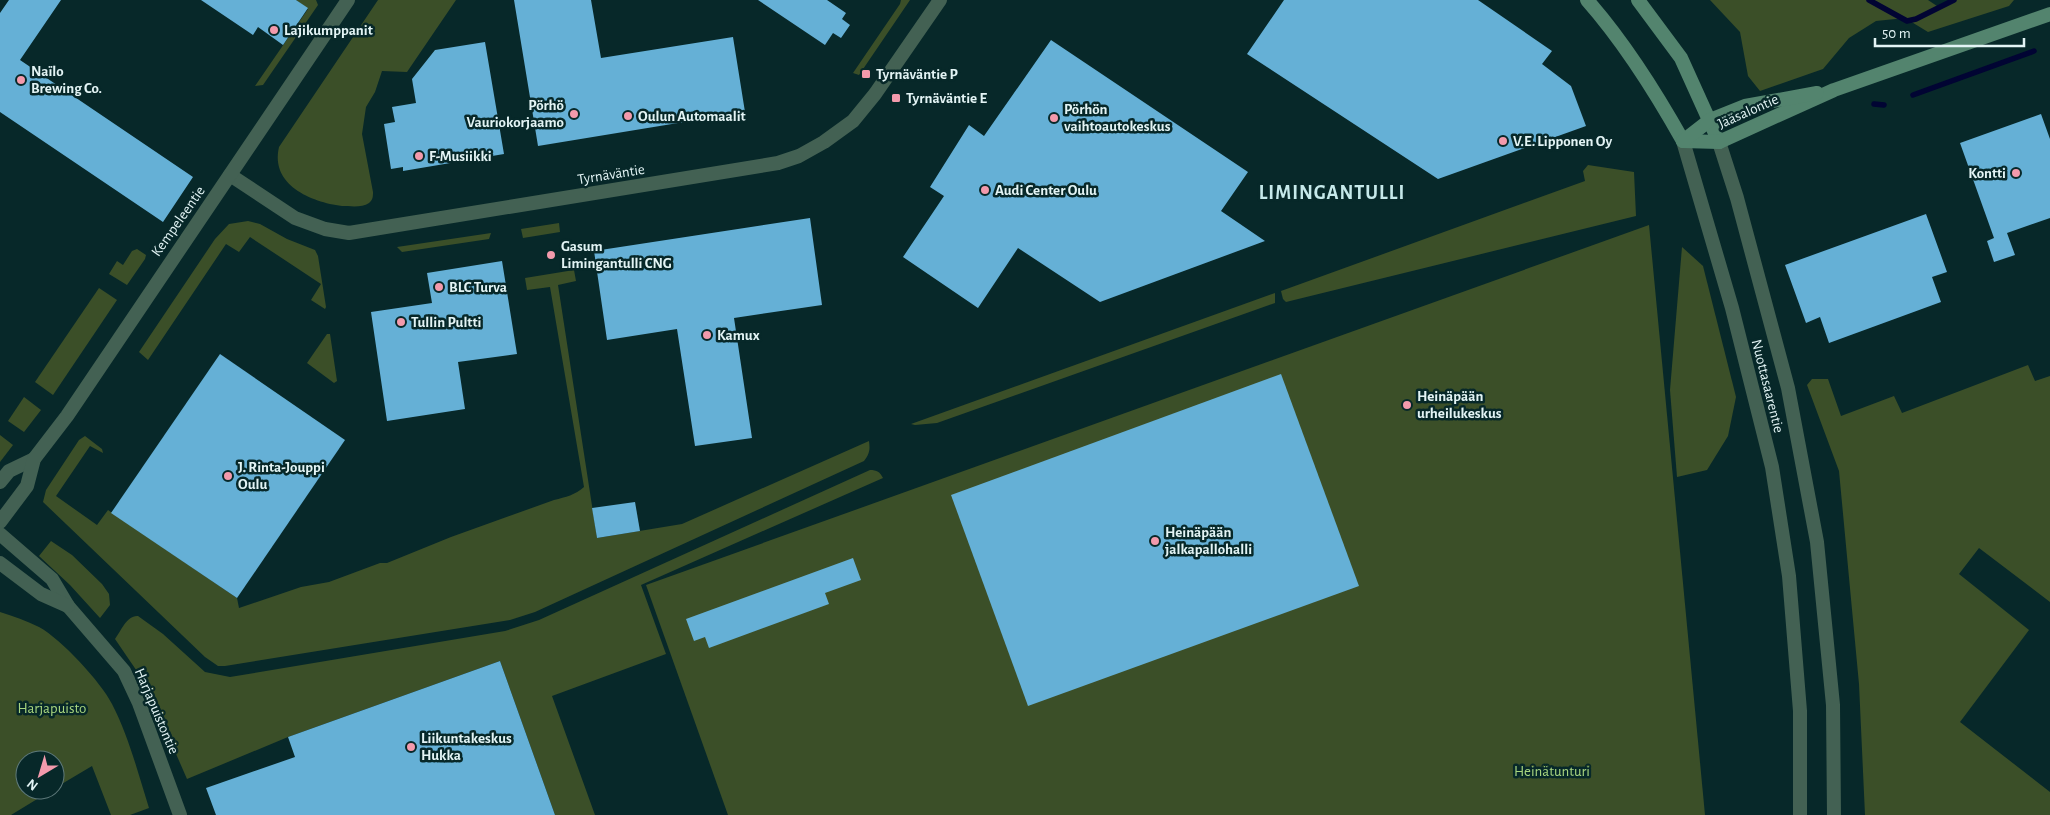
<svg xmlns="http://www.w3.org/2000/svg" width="2050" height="815" viewBox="0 0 2050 815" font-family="'Alegreya Sans',sans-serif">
  <rect width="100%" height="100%" fill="#072829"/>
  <g fill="#3b4f28">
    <path d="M296,0H316L318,5L263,85L255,86L308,9Z"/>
    <path d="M378,0H456L407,72L382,71L375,92L366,107L362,134L373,192C373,196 373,200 369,203C362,208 350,206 342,206C311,202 270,185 279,147Z"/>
    <path d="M901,0H910L859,75L853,73L900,4Z"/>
    <path d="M1710,0H1928L1940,8L1956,0H2014L2009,6L1928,32L1905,18L1876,21L1849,38L1823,69L1760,91L1748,76L1740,32Z"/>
    <path d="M1588,165L1634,172L1636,216L1286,302L1283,299L1281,291L1585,181L1583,171Z"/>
    <path d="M248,221L260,224L287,239L315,250L318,256L326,307L325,309L311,300L321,284L250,237L239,252L226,244L148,360L139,352L215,239L229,224Z"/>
    <path d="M559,223L560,232L523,238L521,229Z"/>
    <path d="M1649,225L1705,815H728L646,585Z"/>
    <path d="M491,233L489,239L402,252L397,247Z"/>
    <path d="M1682,247L1703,266L1736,397L1728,436L1707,470L1677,477L1670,390Z"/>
    <path d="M137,249L146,255L145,259L127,285L109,274L117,261L123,265L132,251Z"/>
    <path d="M574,270L576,281L558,285L597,538L682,524L869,441C870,449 870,453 864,461L535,612L510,620L225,666H218L205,657L43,502L46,490L79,440L85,436L102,449L103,453L90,446L56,496L97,525L108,510L237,598L239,608L301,587L329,582L380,563H387L451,537L554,500C566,497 575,495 584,487L550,287L527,290L525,278Z"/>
    <path d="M99,288L117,300L53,395L35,382Z"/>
    <path d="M1275,293V303L937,423L915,425L911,424Z"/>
    <path d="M327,334H330L337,381L334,383L307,363Z"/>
    <path d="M2028,365L2035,381L2050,376V602L1979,548L1959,574L2029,630L1960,722L2050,792V815H1865L1859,684L1839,471L1807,385L1812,379H1828L1841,416L1894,396L1902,413Z"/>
    <path d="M24,397L41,410L24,432L8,421Z"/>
    <path d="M0,435L13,445L0,462Z"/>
    <path d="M870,470C877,470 880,472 883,478L641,585L666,654L552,696L595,815H555L500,661L288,737L187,779L145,683L115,639C121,631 127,615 138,616L163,634L205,672L230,677L505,631L539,620Z"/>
    <path d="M51,541L72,555L102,584L109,594L110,605L100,618L70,585L39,556Z"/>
    <path d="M0,612C13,616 27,621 39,627C61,639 101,682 112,704C129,737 138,773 149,808L130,815H111L92,766L55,788V760H25V790H52L11,815H0Z"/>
  </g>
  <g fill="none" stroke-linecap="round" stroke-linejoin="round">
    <g stroke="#010433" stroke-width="5.5">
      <path d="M1869,0L1907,21L1916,19L1954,0"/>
      <path d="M1913,95L2034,51"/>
      <path d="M1874,104L1884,105"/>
    </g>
  </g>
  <g fill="#65b0d6">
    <path d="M9,0H61L20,60L193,177L163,222L0,112V13Z"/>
    <path d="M201,0H296L308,8L283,45L258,27L253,35Z"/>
    <path d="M514,0H591L601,58L733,37L745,112L538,146Z"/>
    <path d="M758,0H827L846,13L842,19L850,25L841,38L833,33L825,45Z"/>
    <path d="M1284,0H1478L1552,51L1542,64L1571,86L1586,126L1438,179L1247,54Z"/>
    <path d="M1051,40L1248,172L1221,211L1265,241L1100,302L1018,248L978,308L903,257L944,196L930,187L969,125L984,136Z"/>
    <path d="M485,42L504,154L403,171V167L391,169L384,124L395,122L392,107L416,103L412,79L435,50Z"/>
    <path d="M2041,114L2050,139V218L2007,233L2015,255L1994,262L1987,241L1994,238L1960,143Z"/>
    <path d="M1926,214L1947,272L1932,277L1941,302L1829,343L1820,317L1806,323L1785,265Z"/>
    <path d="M810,218L822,305L734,318L752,438L695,446L677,329L607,340L594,251Z"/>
    <path d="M502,261L517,354L458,362L465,409L387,421L371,312L432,303L427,273Z"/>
    <path d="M220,354L345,440L237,598L111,513Z"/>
    <path d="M1281,374L1359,586L1028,706L951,495Z"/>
    <path d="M635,502L640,531L597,538L592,508Z"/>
    <path d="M853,558L861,580L825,593L829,604L709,648L705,637L694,641L686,619Z"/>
    <path d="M500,661L555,815H216L206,788L295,757L288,737Z"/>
  </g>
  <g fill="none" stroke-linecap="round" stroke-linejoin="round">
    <g stroke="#436153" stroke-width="14">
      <path d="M230,175L295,218L325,229L349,233L778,163L799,156L824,142L853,121L875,94L940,0"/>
      <path d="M0,482L9,471L34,459"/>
      <path d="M0,522L27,486L34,459L67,416L348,0"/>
      <path d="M0,534L52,579L68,606L124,671L139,703L180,815"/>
      <path d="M0,563L41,594L68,606"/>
    </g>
    <g stroke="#436153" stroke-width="14">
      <path d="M1683,141L1732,308L1772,467L1789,576L1800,711V815"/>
      <path d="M1719,142L1737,198L1788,388L1817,542L1833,705L1834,815"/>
    </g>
    <g stroke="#53846e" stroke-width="14">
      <path d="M1587,0C1625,43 1655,91 1683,141"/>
      <path d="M1638,0L1681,58L1719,142"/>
      <path d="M1683,141L1719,142L1834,90L2050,14"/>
      <path d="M1683,141L1710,120L1745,106L1817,93"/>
    </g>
  </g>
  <g fill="#f39aac" stroke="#072829" stroke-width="2">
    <circle cx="274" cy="30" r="5"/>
    <rect x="861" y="69" width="10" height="10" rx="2.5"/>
    <circle cx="21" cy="80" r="5"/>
    <rect x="891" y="93" width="10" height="10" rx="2.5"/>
    <circle cx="574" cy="114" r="5"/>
    <circle cx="628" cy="116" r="5"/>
    <circle cx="1054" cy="118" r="5"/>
    <circle cx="1503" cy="141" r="5"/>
    <circle cx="419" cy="156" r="5"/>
    <circle cx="2016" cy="173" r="5"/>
    <circle cx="985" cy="190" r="5"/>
    <circle cx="551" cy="255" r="5"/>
    <circle cx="439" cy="287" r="5"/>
    <circle cx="401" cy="322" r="5"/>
    <circle cx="707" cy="335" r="5"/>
    <circle cx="1407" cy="405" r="5"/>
    <circle cx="228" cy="476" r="5"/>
    <circle cx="1155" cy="541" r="5"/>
    <circle cx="411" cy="747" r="5"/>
  </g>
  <g text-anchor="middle" stroke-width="5" stroke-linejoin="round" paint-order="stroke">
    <g font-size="15" font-weight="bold" fill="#e3f4f5" stroke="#072829" text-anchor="start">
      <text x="284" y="35">Lajikumppanit</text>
      <text x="31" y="76">Naïlo<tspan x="31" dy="17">Brewing Co.</tspan></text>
      <text x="876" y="79">Tyrnäväntie P</text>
      <text x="906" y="103">Tyrnäväntie E</text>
      <text x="564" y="110" text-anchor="end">Pörhö<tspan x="564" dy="17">Vauriokorjaamo</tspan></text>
      <text x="1064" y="114">Pörhön<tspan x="1064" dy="17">vaihtoautokeskus</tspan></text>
      <text x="638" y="121">Oulun Automaalit</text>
      <text x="1513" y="146">V.E. Lipponen Oy</text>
      <text x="429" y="161">F-Musiikki</text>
      <text x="2006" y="178" text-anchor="end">Kontti</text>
      <text x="995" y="195">Audi Center Oulu</text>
      <text x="561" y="251">Gasum<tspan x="561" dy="17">Limingantulli CNG</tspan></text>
      <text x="449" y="292">BLC Turva</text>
      <text x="411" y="327">Tullin Pultti</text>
      <text x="717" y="340">Kamux</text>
      <text x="1417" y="401">Heinäpään<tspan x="1417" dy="17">urheilukeskus</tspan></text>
      <text x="238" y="472">J. Rinta-Jouppi<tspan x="238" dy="17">Oulu</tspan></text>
      <text x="1165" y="537">Heinäpään<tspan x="1165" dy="17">jalkapallohalli</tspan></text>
      <text x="421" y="743">Liikuntakeskus<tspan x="421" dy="17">Hukka</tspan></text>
    </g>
    <g font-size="15" fill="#e3f4f5" stroke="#072829">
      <text transform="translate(1748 111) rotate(-24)" y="5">Jääsalontie</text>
      <text transform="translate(611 174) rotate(-9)" y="5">Tyrnäväntie</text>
      <text transform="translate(178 221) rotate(-55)" y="5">Kempeleentie</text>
      <text transform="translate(1768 386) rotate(76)" y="5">Nuottasaarentie</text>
      <text transform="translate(157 711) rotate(67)" y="5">Harjapuistontie</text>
    </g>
    <g font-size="15" fill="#a8d57f" stroke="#072829">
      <text x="52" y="713">Harjapuisto</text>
      <text x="1552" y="776">Heinätunturi</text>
    </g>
    <g font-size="20" font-weight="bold" letter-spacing="1" fill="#c6e9ea" stroke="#072829">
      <text x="1332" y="199">LIMINGANTULLI</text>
    </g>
  </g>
  <g transform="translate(40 775) rotate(218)"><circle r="24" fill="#072829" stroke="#5f7a7b"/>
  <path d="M0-4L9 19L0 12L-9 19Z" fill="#f39aac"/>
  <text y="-8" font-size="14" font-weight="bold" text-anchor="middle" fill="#e3f4f5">N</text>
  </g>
  <path d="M1875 38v8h149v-8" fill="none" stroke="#e3f4f5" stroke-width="2.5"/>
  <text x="1882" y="38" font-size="15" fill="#e3f4f5" stroke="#072829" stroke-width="4" paint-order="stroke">50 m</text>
</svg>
